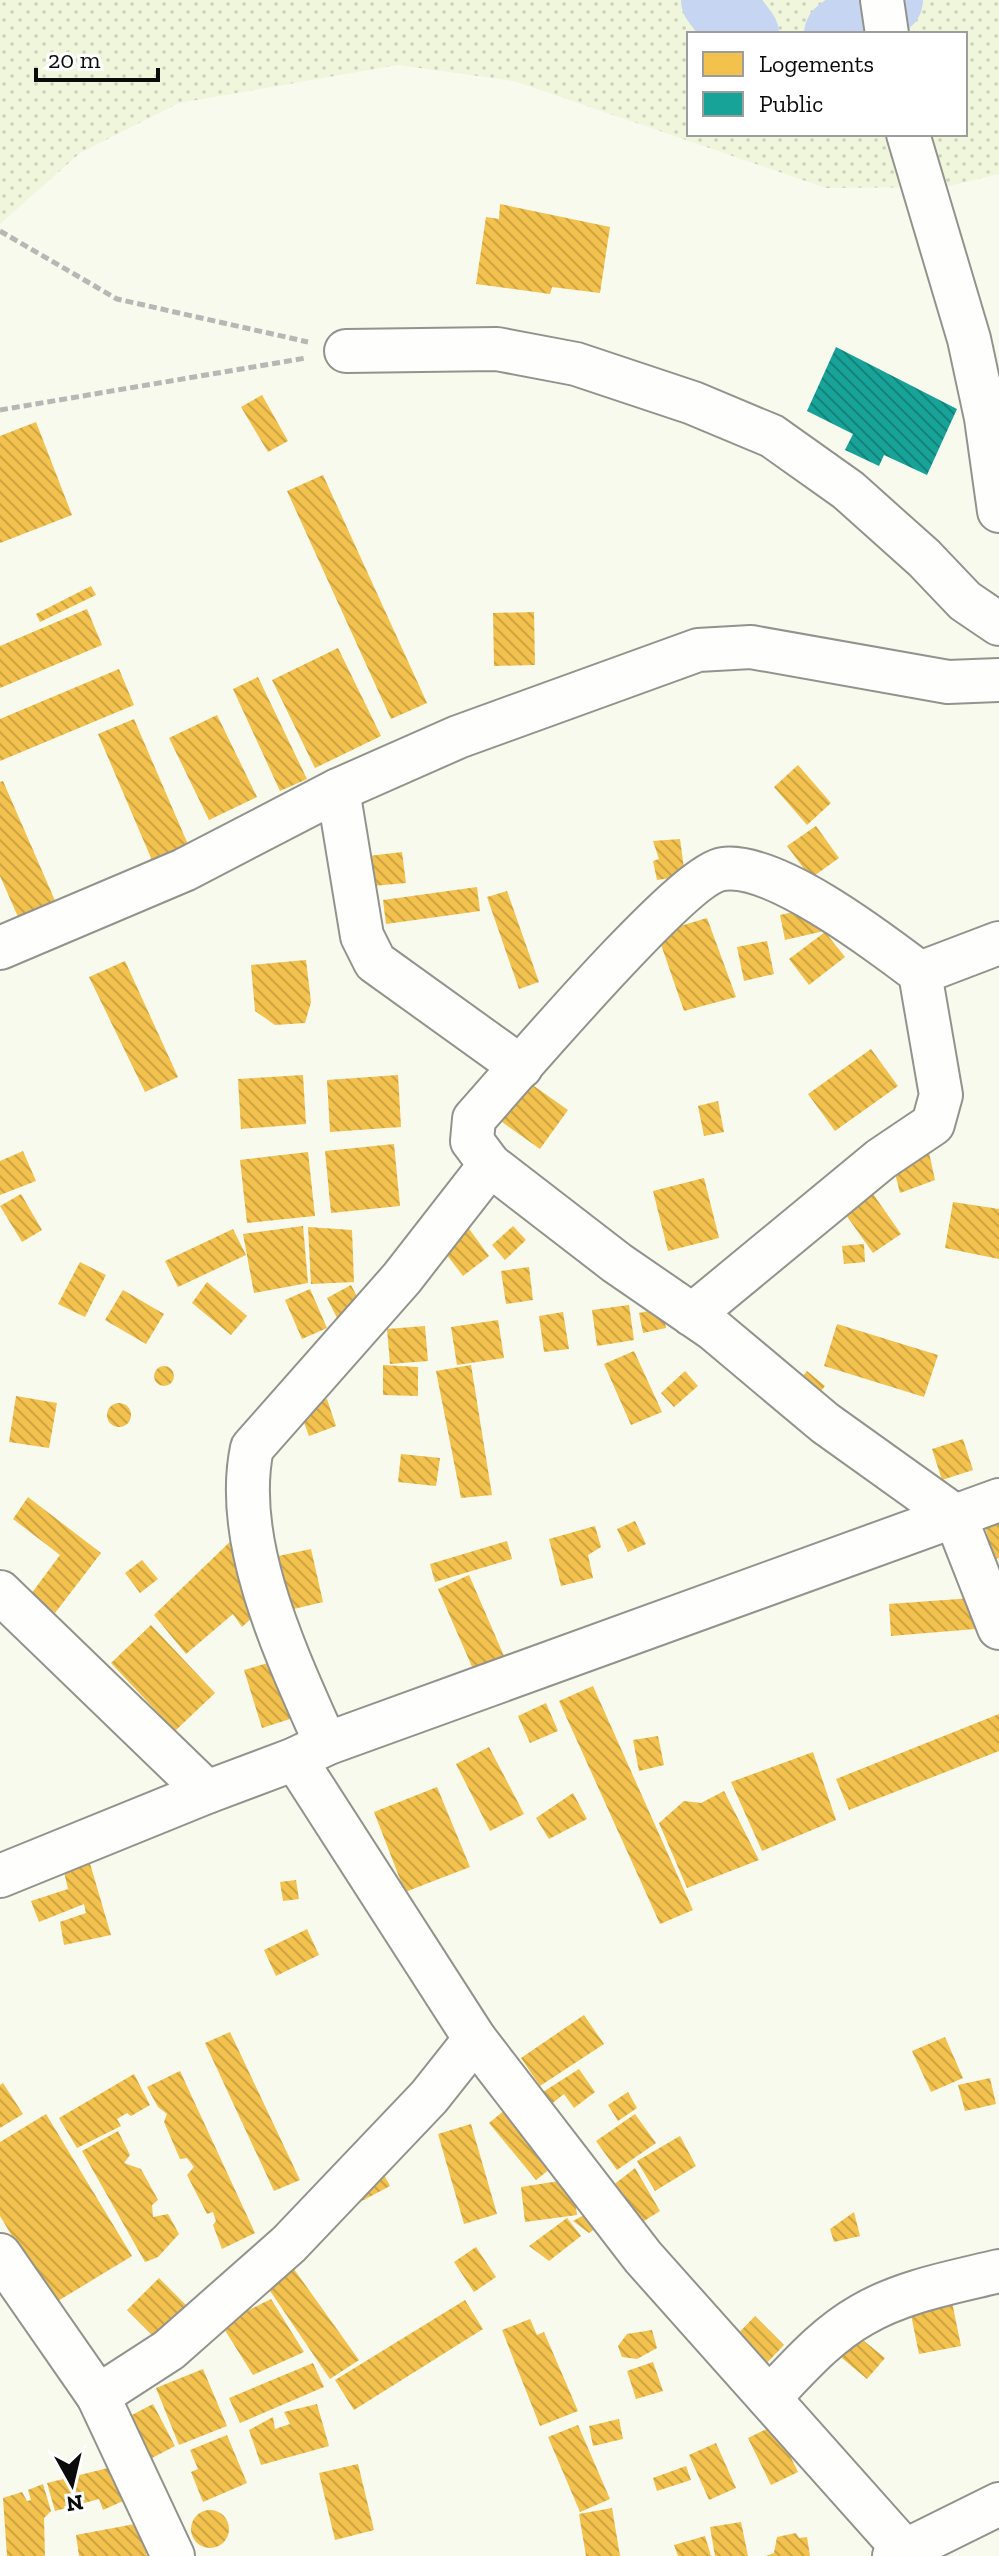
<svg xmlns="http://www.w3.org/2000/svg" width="999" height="2556" viewBox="0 0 999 2556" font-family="'Zilla Slab',serif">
  <defs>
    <pattern id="farmland-dots" width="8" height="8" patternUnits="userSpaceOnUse" patternTransform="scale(2)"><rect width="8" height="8" fill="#f0f6db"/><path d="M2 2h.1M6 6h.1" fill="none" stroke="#ccd2bb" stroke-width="1.8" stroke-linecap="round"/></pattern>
    <pattern id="homes-back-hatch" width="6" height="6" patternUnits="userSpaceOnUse" patternTransform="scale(2)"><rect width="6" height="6" fill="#f2c14e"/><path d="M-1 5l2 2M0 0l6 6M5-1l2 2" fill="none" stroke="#cea443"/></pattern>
    <pattern id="public-back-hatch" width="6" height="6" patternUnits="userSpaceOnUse" patternTransform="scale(2)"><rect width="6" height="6" fill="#17a398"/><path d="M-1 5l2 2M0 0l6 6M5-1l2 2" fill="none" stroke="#13837a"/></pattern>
  </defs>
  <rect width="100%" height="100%" fill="#f8faee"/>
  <path fill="url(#farmland-dots)" fill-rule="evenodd" d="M0,0H999V174L945,187L826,188L514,81L398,65L179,103L80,153L0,224ZM689,34H965V134H689Z"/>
  <g fill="url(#homes-back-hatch)">
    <path d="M500,204L610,227L600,293L552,287L550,294L476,284L486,217L499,219Z"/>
    <path d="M262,395L288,441L268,452L241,407Z"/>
    <path d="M36,422L72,515L0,543V436Z"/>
    <path d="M323,475L427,703L391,719L287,491Z"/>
    <path d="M91,586L96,595L40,622L36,614Z"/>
    <path d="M87,609L102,645L0,688V646Z"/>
    <path d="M534,612L535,665L494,666L493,613Z"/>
    <path d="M338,648L381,736L315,768L272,680Z"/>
    <path d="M119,669L134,705L0,761V719Z"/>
    <path d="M258,677L307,779L280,791L233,689Z"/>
    <path d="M217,715L257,797L209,820L169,738Z"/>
    <path d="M134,719L190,849L154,865L98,734Z"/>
    <path d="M798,765L831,803L807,825L774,787Z"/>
    <path d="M3,781L56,903L19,919L0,876V782Z"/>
    <path d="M816,826L839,858L811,878L787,846Z"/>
    <path d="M680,839L685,876L657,880L653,861L659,859L653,841Z"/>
    <path d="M402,852L406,883L373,886L369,856Z"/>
    <path d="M477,887L480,911L386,924L383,900Z"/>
    <path d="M507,891L539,982L519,989L487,897Z"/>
    <path d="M820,906L824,931L785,940L780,915Z"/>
    <path d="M707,918L736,997L684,1011L657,933Z"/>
    <path d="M825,932L845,957L809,985L789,959Z"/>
    <path d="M767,941L774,974L744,981L737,947Z"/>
    <path d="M306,960L311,1002L305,1023L275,1025L255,1011L251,965Z"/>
    <path d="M125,961L178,1077L145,1092L89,977Z"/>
    <path d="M871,1049L898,1086L835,1131L808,1094Z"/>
    <path d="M303,1075L306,1124L241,1129L238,1079Z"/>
    <path d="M398,1075L401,1127L330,1132L327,1080Z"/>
    <path d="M524,1079L568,1110L540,1149L495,1117Z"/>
    <path d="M718,1101L724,1132L704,1136L698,1106Z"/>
    <path d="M394,1144L400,1206L331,1213L325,1151Z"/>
    <path d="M928,1148L935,1180L900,1193L891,1157Z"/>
    <path d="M23,1151L36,1181L0,1195V1161Z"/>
    <path d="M308,1152L315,1216L247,1223L240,1160Z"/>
    <path d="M704,1178L719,1238L668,1251L653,1191Z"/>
    <path d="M864,1181L901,1234L873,1253L836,1201Z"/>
    <path d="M21,1194L42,1230L22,1242L0,1206Z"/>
    <path d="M953,1202L999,1209V1259L945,1248Z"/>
    <path d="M464,1222L489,1256L463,1276L437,1242Z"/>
    <path d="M303,1226L308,1283L254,1293L243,1234Z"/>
    <path d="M513,1226L526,1240L505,1260L492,1245Z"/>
    <path d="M308,1227L352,1230L354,1282L311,1284Z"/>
    <path d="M233,1229L246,1255L178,1287L165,1261Z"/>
    <path d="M864,1244L865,1262L844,1264L842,1246Z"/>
    <path d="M80,1262L106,1275L85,1317L58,1304Z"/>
    <path d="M529,1267L533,1300L506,1304L501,1271Z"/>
    <path d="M207,1282L247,1316L231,1335L192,1303Z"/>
    <path d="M351,1285L364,1310L339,1322L327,1298Z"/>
    <path d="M310,1289L327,1328L302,1339L285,1300Z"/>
    <path d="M123,1290L164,1314L146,1344L105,1320Z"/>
    <path d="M629,1305L634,1340L597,1346L592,1310Z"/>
    <path d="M662,1308L666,1328L643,1333L639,1313Z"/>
    <path d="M563,1312L569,1349L544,1352L539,1316Z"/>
    <path d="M498,1320L504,1358L457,1365L451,1327Z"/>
    <path d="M837,1324L938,1355L924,1397L824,1366Z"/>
    <path d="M425,1326L428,1361L390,1364L387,1329Z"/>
    <path d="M634,1351L662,1412L631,1425L604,1364Z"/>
    <path d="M383,1365L418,1367V1396L383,1395Z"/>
    <path d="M471,1365L492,1495L461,1498L436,1371Z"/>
    <circle cx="164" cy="1376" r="10"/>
    <path d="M685,1371L698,1386L674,1407L661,1393Z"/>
    <path d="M807,1371L825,1386L815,1398L797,1383Z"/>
    <path d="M16,1396L57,1403L49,1448L9,1442Z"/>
    <path d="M327,1399L336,1426L309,1436L299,1409Z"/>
    <circle cx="119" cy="1415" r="12"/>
    <path d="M963,1439L973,1470L942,1480L932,1449Z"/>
    <path d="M401,1454L440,1458L436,1486L398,1482Z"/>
    <path d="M28,1497L101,1553L55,1613L31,1594L60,1555L13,1519Z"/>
    <path d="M999,1518V1558L993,1560L984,1522Z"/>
    <path d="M635,1521L646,1544L628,1552L617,1529Z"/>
    <path d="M595,1526L601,1547L588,1555L593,1578L561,1586L549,1539Z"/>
    <path d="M236,1536L263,1608L242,1627L233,1614L186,1654L154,1615Z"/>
    <path d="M507,1541L512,1559L435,1582L430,1564Z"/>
    <path d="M311,1549L323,1602L281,1612L269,1558Z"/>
    <path d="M142,1560L158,1579L140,1593L125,1573Z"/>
    <path d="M469,1575L504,1656L473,1669L438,1589Z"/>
    <path d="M973,1598L975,1629L891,1636L889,1604Z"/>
    <path d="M151,1625L215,1693L175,1731L111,1663Z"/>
    <path d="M278,1660L296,1717L262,1728L244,1670Z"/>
    <path d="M593,1686L693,1910L660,1924L559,1701Z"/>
    <path d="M546,1703L558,1731L530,1743L518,1716Z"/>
    <path d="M999,1714V1751L849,1810L836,1779Z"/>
    <path d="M658,1736L664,1765L639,1771L633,1740Z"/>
    <path d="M489,1747L524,1814L490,1831L456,1764Z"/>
    <path d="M813,1752L836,1820L762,1851L731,1782Z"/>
    <path d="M437,1787L470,1867L405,1892L374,1812Z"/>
    <path d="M724,1791L759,1860L687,1888L659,1823L684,1801L701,1803Z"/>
    <path d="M573,1793L587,1819L549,1839L536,1818Z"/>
    <path d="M89,1860L111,1935L64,1945L60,1922L86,1913L84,1904L39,1922L31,1901L68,1889L64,1872Z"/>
    <path d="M296,1880L299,1899L283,1901L280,1882Z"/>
    <path d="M307,1929L319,1955L276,1976L264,1950Z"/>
    <path d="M584,2015L604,2044L540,2086L521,2058Z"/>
    <path d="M230,2032L300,2180L274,2191L205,2043Z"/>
    <path d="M945,2037L963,2078L931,2092L912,2051Z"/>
    <path d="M579,2069L595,2092L574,2108L564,2094L550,2105L543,2092Z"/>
    <path d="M180,2071L255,2233L222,2249L213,2225L216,2221L213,2212L207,2214L187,2175L194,2167L187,2158L180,2159L164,2122L167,2114L158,2107L147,2087Z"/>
    <path d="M134,2074L150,2105L131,2116L127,2113L117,2119L121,2126L77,2148L59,2118Z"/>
    <path d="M990,2078L996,2104L965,2111L958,2085Z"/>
    <path d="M3,2083L23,2114L0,2128V2085Z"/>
    <path d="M628,2092L637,2108L618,2121L608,2105Z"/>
    <path d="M512,2104L560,2161L536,2180L489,2123Z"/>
    <path d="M46,2114L132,2256L53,2304L0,2216V2142Z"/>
    <path d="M635,2114L656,2143L617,2170L596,2141Z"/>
    <path d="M471,2124L497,2214L464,2224L438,2134Z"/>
    <path d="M118,2131L130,2155L124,2163L141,2169L158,2200L152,2205L153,2217L168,2214L179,2234L158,2257L145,2262L82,2151Z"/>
    <path d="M680,2136L696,2166L655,2191L637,2161Z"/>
    <path d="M635,2168L660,2211L636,2226L611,2187Z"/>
    <path d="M383,2173L390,2186L360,2202L353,2190Z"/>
    <path d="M572,2179L577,2215L525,2222L521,2187Z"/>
    <path d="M595,2209L605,2222L589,2233L573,2221Z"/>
    <path d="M854,2212L860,2236L834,2242L830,2229Z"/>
    <path d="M567,2218L581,2236L549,2261L529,2246Z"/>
    <path d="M476,2247L496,2277L474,2292L454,2262Z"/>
    <path d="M291,2265L359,2360L330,2379L266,2285Z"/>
    <path d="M159,2278L193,2312L161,2344L127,2310Z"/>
    <path d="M951,2297L961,2346L919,2354L909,2305Z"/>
    <path d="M271,2299L304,2352L253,2375L221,2324Z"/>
    <path d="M465,2300L483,2329L354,2410L335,2380Z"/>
    <path d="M755,2316L784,2345L759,2371L729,2343Z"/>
    <path d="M530,2319L537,2335L544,2332L578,2411L540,2426L502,2330Z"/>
    <path d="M848,2328L885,2358L867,2379L830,2348Z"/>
    <path d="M652,2330L657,2348L637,2359L622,2357L618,2346L627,2334Z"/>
    <path d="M653,2362L663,2391L636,2399L627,2371Z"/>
    <path d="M313,2363L324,2387L240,2423L229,2398Z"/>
    <path d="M203,2369L227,2426L179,2445L156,2388Z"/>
    <path d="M153,2404L175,2446L152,2458L130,2416Z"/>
    <path d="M317,2404L329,2446L261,2465L249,2430L273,2417L275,2429L290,2424L284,2412Z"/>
    <path d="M619,2419L623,2439L593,2446L589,2426Z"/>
    <path d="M578,2425L610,2499L580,2512L548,2437Z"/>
    <path d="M775,2425L798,2472L771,2485L748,2438Z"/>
    <path d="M227,2435L247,2483L203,2502L191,2472L198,2469L190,2450Z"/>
    <path d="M716,2443L736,2488L709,2500L689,2455Z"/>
    <path d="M358,2464L374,2530L335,2540L319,2473Z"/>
    <path d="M686,2466L691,2480L657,2491L653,2478Z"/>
    <path d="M108,2468L123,2501L103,2510L99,2499L55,2511L47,2483Z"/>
    <path d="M43,2484L51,2511L44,2518L45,2556H7L3,2498L22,2492L27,2501L31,2500L28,2490Z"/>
    <path d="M612,2508L620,2556H586L579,2514Z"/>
    <circle cx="210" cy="2529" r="19"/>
    <path d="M741,2522L748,2556H715L710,2527Z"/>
    <path d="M140,2523L147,2556H79L76,2535Z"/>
    <path d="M796,2533L799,2538L807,2537L810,2556H766L774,2553L777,2537Z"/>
    <path d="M705,2536L711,2556H678L674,2545Z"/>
  </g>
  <path fill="url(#public-back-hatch)" d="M836,347L957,409L927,475L884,455L879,466L845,450L853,434L807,411Z"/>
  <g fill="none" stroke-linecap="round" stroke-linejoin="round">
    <g stroke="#c6d5f1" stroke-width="72">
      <path d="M717,0L743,34"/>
      <path d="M840,34L887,0"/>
    </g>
    <defs>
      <g id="street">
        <path d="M882,0L887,34"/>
        <path d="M908,134L969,339L986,418L999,511"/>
        <path d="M346,351L497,349L576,364L693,403L772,436L848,490L924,558L965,601L999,624"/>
        <path d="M338,790L362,936L375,962L521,1067"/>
        <path d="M0,948L184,870L338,790L458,737L698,650L751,647L948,682L999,680"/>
        <path d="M920,973L999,943"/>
        <path d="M692,1315L881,1159L933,1124L941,1095L920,973C879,942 775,862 723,869C683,874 510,1079 474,1119L472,1141L490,1165L617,1263L713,1329L825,1423L955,1516L999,1628"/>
        <path d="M0,1592L207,1792"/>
        <path d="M326,1744C288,1658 232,1543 252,1448L402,1278L490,1165"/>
        <path d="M295,1759L475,2039L643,2257L907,2553"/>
        <path d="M0,1876L207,1792L295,1759L326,1744L999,1500"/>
        <path d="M0,2255L98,2396L173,2556"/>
        <path d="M98,2396L169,2350L289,2244L429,2097L475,2039"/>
        <path d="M769,2398C798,2368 825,2336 862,2315C903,2291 954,2282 999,2271"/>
        <path d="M894,2556L999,2504"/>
      </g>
    </defs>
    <use href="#street" stroke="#92938d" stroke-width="46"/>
    <g stroke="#b7b7b5" stroke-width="5" stroke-dasharray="8 4" stroke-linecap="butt">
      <path d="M0,231L117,299L308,342"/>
      <path d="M0,410L306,358"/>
    </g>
    <use href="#street" stroke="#fefefc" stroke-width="42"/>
  </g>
  <rect x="687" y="32" width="280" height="104" fill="#ffffff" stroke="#9d9d9d" stroke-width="2"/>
  <rect x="703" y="52" width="40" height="24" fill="#f2c14e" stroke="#9d9d9d" stroke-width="2"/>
  <text x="759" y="72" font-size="24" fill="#0b0b0b">Logements</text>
  <rect x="703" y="92" width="40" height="24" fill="#17a398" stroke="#9d9d9d" stroke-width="2"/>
  <text x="759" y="112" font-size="24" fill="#0b0b0b">Public</text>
  <g transform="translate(72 2484) rotate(172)" stroke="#ffffff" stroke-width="6" paint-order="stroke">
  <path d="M0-6L14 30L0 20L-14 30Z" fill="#0b0b0b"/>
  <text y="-12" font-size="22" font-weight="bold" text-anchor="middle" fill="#0b0b0b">N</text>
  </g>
  <path d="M36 68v12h122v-12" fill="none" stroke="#0b0b0b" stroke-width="4"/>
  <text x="48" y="68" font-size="24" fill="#0b0b0b" stroke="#ffffff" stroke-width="6" paint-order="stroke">20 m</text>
</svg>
